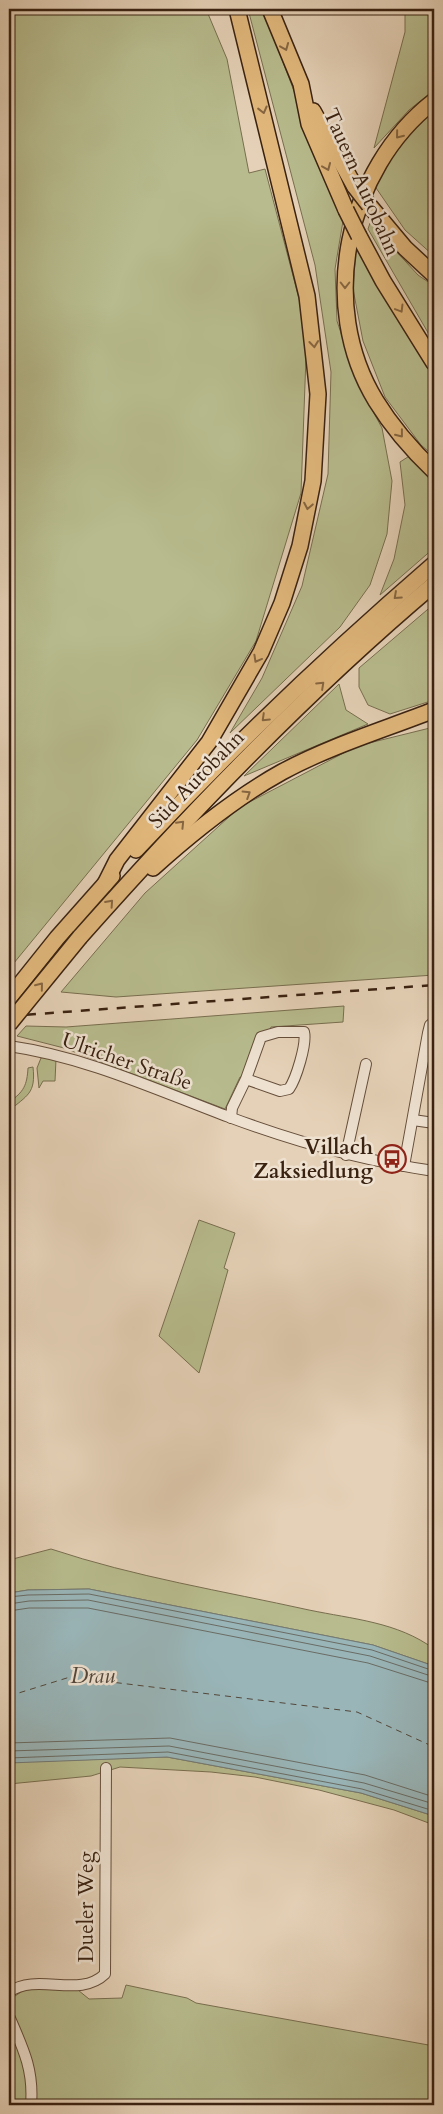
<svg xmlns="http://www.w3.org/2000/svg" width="443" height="2114" viewBox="0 0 443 2114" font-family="Cardo,serif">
  <rect width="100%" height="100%" fill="#e5d1b7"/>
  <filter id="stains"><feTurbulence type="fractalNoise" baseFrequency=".004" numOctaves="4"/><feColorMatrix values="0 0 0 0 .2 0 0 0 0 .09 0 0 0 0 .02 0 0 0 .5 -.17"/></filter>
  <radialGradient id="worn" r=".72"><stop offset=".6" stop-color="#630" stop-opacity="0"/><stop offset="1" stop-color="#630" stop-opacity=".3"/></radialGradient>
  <g fill="#b7bb8d" stroke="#786e4f">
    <path d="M9,9H206L227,59L249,173L265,169L307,329L301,493L256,641L197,740L9,969Z"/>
    <path d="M248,9H263L343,221L335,269L337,321L357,382L382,428L392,481L387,534L370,585L340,627L230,733L262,678L302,586L328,474L331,372L315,265Z"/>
    <path d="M405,9H434V90L409,110L374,148L405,32Z"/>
    <path d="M434,110V256L405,230L374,185L406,135Z"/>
    <path d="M370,223L418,275L434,286V343L368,229Z"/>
    <path d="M356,246L434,374V456L421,445L385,397L363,341L353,289Z"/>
    <path d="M411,455L434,478V548L380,595L394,559L405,505L400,462Z"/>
    <path d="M434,604V700L390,714L368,705L359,687V668Z"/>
    <path d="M339,684L346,710L368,724L244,776Z"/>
    <path d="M434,727V975L116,997L61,992L145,893L240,807L357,746Z"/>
    <path d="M344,1006L343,1022L271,1027L249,1077H240L225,1109L64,1048L17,1036L26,1026L66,1027Z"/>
    <path d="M47,1057L56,1059L55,1081H43L39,1088L37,1068L41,1058Z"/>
    <path d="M33,1067C36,1094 27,1095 9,1111V1102C24,1092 27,1085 28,1068Z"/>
    <path d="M199,1220L235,1233L224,1268L228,1270L199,1373L159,1336Z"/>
    <path d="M51,1549C135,1577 223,1591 309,1610C352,1619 398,1622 434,1649V1666L373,1645L89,1589L28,1590L9,1593V1560Z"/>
    <path d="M167,1757L361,1793L434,1816V1825L394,1810L319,1790L255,1777L211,1772L120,1767L91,1776L9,1784V1763L13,1762Z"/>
    <path d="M126,1985L187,1998L196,2003L434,2046V2079L430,2105H9V2000L27,1988L78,1990L89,1999L122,1998Z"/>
  </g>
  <path fill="#99b5b8" stroke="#737a75" d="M89,1589L373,1645L434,1666V1816L361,1793L167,1757L9,1763V1593L28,1590Z"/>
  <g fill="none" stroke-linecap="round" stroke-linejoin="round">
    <g stroke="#6a6c64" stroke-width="1">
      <path d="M9,1597L28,1595L89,1594L372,1650L434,1671"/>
      <path d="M9,1604L29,1601L88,1600L370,1656L434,1677"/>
      <path d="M9,1611L29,1608H88L368,1663L434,1684"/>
      <path d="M9,1743L170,1738L365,1775L434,1797"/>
      <path d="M9,1751L169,1746L364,1783L434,1804"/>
      <path d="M9,1758L168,1752L362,1789L434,1811"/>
    </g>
    <path stroke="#52473b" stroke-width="1" stroke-dasharray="6 5" stroke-linecap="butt" d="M9,1696L70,1677L357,1712L434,1747"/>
    <defs>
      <g id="minor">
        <path d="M9,1046C86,1057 157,1090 229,1117C296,1142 364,1161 434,1171"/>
        <path d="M231,1118L232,1108L246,1079L280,1091L289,1089C296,1079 307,1044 304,1032H278L261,1037L246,1079"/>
        <path d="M413,1120L434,1123"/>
        <path d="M346,1155L366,1064"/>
        <path d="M404,1166L428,1033L430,1025L434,1022"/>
        <path d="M9,1992C38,1972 79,1999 105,1974L106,1768"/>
        <path d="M9,2016C23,2048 34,2070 31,2105"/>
      </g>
      <g id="highway">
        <path d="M270,9L301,84L309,124L346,210"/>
        <path d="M434,101C346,169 317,305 376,401C392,427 412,450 434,471"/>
        <path d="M313,111L355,187"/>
        <path d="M369,205L405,248L434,275"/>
        <path d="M359,236L383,281L434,363"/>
        <path d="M136,850C230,749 330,654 434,564"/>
        <path d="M153,868C193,832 235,798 282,772C330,746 383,730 434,710"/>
        <path d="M105,884L117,860L209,742L261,652L282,603L300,546L313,481L318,394L307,296L237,9"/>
        <path d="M80,937C191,812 306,692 434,584"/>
        <path d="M9,998L57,938L112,876"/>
      </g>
    </defs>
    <use href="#minor" stroke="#654e3a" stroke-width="12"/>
    <use href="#highway" stroke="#3a2211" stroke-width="18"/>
    <use href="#minor" stroke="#eee1d0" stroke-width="10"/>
    <use href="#highway" stroke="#e2b87c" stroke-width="15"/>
    <path stroke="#3a2211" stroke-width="2.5" stroke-dasharray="9 9" stroke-linecap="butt" d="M9,1016L434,985"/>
    <defs>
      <g id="highway-bridge">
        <path d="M355,187L369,205"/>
        <path d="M346,210L359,236"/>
        <path d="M9,1024L80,937"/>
      </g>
    </defs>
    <use href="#highway-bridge" stroke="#3a2211" stroke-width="18" stroke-linecap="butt"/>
    <use href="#highway-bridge" stroke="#e2b87c" stroke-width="15"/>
  </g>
  <defs><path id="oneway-chevron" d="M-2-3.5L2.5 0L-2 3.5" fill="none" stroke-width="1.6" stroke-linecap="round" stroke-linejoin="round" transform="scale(1.25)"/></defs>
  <g stroke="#866641">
    <use href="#oneway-chevron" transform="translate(285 47) rotate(68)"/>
    <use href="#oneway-chevron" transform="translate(263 110) rotate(76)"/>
    <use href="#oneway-chevron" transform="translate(399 135) rotate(129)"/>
    <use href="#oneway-chevron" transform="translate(327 167) rotate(67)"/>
    <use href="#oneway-chevron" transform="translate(345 285) rotate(90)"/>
    <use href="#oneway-chevron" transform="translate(400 309) rotate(59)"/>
    <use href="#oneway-chevron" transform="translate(314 344) rotate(84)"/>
    <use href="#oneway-chevron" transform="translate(400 434) rotate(52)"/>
    <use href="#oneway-chevron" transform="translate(308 506) rotate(101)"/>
    <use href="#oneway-chevron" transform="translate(397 596) rotate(138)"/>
    <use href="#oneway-chevron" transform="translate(257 659) rotate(119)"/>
    <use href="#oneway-chevron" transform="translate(321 685) rotate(-43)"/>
    <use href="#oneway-chevron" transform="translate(265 718) rotate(136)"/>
    <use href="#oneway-chevron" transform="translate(247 794) rotate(-32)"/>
    <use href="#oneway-chevron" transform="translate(181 824) rotate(-46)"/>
    <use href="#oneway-chevron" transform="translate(110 903) rotate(-48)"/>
    <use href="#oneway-chevron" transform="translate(40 986) rotate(-51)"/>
  </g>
  <defs>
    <symbol id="bus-ring" viewBox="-11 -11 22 22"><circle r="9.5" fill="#eee1d0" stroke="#8f2418" stroke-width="1.5"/><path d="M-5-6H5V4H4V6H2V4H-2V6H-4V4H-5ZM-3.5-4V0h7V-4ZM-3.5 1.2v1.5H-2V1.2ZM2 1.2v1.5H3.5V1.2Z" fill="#8f2418"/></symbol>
  </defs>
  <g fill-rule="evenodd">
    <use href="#bus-ring" x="376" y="1143" width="32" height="32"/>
  </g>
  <g text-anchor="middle" stroke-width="5" stroke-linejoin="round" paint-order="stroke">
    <g font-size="21" fill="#3a2211" stroke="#eee1d0">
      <text transform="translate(362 182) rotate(66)" y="7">Tauern Autobahn</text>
      <text transform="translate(196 779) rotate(-46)" y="7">Süd Autobahn</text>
      <text transform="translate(127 1061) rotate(19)" y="7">Ulricher Straße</text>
      <text transform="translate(86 1907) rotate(-90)" y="7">Dueler Weg</text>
    </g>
    <g font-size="21" font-weight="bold" fill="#3a2211" stroke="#eee1d0" text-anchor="end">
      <text x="373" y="1154">Villach<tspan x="373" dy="24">Zaksiedlung</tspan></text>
    </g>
    <g font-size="22" font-style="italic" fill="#52473b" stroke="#eee1d0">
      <text x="93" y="1683">Drau</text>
    </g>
  </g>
  <rect width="443" height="2114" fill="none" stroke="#e5d1b7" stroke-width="30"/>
  <rect x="10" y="10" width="423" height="2094" fill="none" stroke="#3a2211" stroke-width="2.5"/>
  <rect x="15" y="15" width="413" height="2084" fill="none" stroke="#3a2211"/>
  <rect width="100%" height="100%" filter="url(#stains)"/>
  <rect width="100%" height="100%" fill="url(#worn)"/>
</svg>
